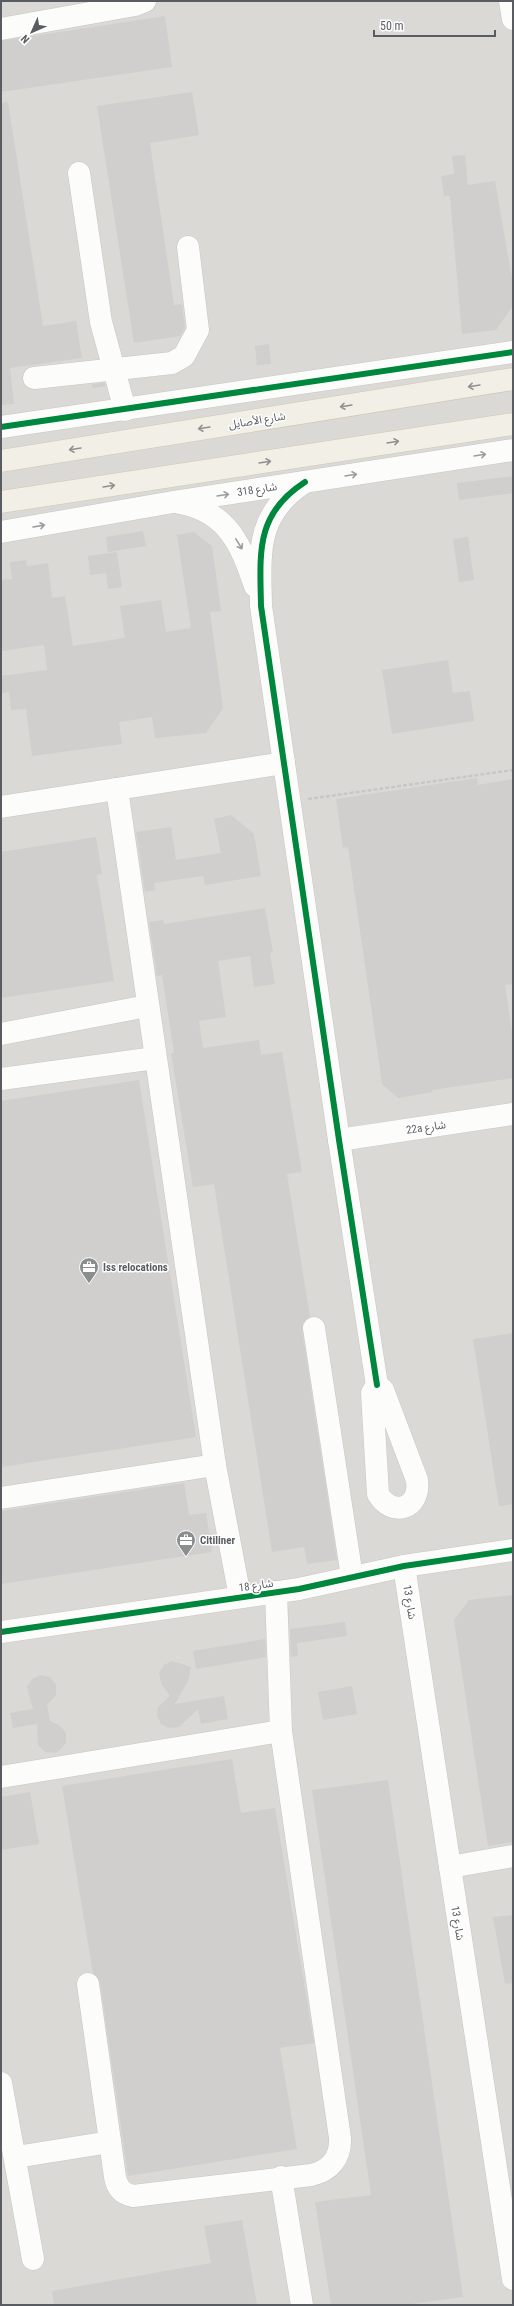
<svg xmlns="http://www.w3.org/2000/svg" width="514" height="2306" viewBox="0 0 514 2306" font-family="'Roboto Condensed','Noto Sans Arabic',sans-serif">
  <rect width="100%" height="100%" fill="#e9e8e4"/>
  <rect fill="#dad9d5" x="1" y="1" width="512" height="2304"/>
  <g fill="#d0cfcd">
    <path d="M165,16L172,67L1,92V41Z"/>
    <path d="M192,92L199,135L150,143L174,305L182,304L185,328L180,336L134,343L97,106Z"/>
    <path d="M8,102L43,326L76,321L82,358L10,368L14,404L1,405V103Z"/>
    <path d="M465,155L468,185L495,181L513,284V306L496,330L462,334L450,196H444L441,176L454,174L452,156Z"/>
    <path d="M269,344L271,364L257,365L255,346Z"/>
    <path d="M105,383L106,386L93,388L92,384Z"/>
    <path d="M513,476V493L459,500L457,483Z"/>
    <path d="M143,531L146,546L108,552L106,537Z"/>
    <path d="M194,532L212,546L221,611L210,612L223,708L206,733L155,738L152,717L119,722L122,744L32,756L26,709L11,710L9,692L1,693V676L47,670L44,645L1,651V580L12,579L10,562L26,560L27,566L48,563L52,598L65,596L73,646L125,638L120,606L161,600L166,632L191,628L177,535Z"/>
    <path d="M468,537L474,580L459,582L453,539Z"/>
    <path d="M117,552L122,587L108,589L106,573L90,575L88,556Z"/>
    <path d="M448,660L453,693L470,691L474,721L392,734L382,670Z"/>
    <path d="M477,778L478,785L513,779V984L505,985L513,1038V1078L432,1090L433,1092L398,1098L382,1084L348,847L343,848L336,799Z"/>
    <path d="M231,815L254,834L261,876L205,885L203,876L154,883L155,890L145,892L136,832L171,827L176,860L221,853L214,819Z"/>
    <path d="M96,837L102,874L97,875L114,981L1,998V852Z"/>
    <path d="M265,908L273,952L270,953L275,984L254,987L250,956L218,961L226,1017L199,1021L203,1048L259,1040L261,1055L282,1052L302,1172L287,1174L310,1317L303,1323L302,1330L337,1560L307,1564L304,1547L272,1552L214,1184L193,1187L171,1053H174L162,975L157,976L149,922L163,920L164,924Z"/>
    <path d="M139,1080L196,1437L1,1467V1101Z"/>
    <path d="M513,1333V1504L499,1506L473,1339Z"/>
    <path d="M184,1483L189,1515L206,1513L212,1552L1,1584V1511Z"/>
    <path d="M513,1595V1842L488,1846L454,1620L469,1600Z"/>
    <path d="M345,1622L347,1636L297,1643L298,1656L291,1657L290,1629Z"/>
    <path d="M265,1639L266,1657L196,1669L193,1651Z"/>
    <path d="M172,1661L191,1667L188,1681L175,1704L224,1696L228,1719L201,1724L198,1709L179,1727L169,1728L161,1724L157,1716L158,1707L170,1696L161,1683L159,1673L164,1665Z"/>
    <path d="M40,1675L50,1677L56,1685V1695L47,1705L50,1721L59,1725L66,1733V1743L59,1751L54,1753L45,1752L38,1745L37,1724L13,1728L10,1713L33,1709L27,1687L32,1679Z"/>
    <path d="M352,1686L357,1714L323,1720L318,1692Z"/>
    <path d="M232,1759L241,1813L275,1808L309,2012L314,2043L280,2048L297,2149L128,2176L100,1982L93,1973L62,1786Z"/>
    <path d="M388,1780L463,2297L404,2305H331L315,2202L371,2195L312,1790Z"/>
    <path d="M30,1792L39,1844L1,1850V1797Z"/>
    <path d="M513,1915V1983L505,1984L493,1917Z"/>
    <path d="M242,2220L257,2305H54L52,2291L211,2263L204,2226Z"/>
  </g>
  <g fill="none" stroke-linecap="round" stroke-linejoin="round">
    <defs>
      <g id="minor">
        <path d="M510,1L513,19"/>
        <path d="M1,29L135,5L145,1"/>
        <path d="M79,173L101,322L125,410"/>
        <path d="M34,378L172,363L184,356L198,330L188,247"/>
        <path d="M1,427L513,352"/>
        <path d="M305,482C255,514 260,553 261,606L339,1140L377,1385"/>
        <path d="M180,503C228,512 241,545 255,586"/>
        <path d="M1,532L173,502L513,450"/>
        <path d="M117,789L215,1465L240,1597"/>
        <path d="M1,807L284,763"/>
        <path d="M1,1034L147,1006"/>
        <path d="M1,1079L155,1058"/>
        <path d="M339,1140L513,1114"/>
        <path d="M314,1328L352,1577"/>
        <path d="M377,1385L383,1390L417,1480C421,1509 392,1518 378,1494L372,1393Z"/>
        <path d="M1,1498L215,1465"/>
        <path d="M404,1566L513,2279"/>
        <path d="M1,1632L299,1589L404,1566L513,1550"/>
        <path d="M1,1777L281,1731"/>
        <path d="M450,1867L513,1856"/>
        <path d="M88,1984L115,2177C117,2188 123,2194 133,2196L311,2175C330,2171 341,2158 340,2138L281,1731L276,1592"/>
        <path d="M1,2083L33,2259"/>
        <path d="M16,2157L110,2142"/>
        <path d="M281,2177L302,2305"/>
      </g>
      <g id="major">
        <path d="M1,461L513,379"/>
        <path d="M1,502L513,424"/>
      </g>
    </defs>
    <use href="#minor" stroke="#c6c6c6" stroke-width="23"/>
    <use href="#major" stroke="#d1c7b2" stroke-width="23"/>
    <path stroke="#c4c9c7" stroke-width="2.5" stroke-dasharray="4 2" stroke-linecap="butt" d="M308,799L513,770"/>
    <use href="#minor" stroke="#fcfcfb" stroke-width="22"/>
    <use href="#major" stroke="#f2efe6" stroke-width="22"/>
    <defs>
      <g id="cycleway">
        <path d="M1,427L513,352"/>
        <path d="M305,482C255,514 260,553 261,606L339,1140L377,1385"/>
        <path d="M1,1632L299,1589L404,1566L513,1550"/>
      </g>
    </defs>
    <use href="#cycleway" stroke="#fff" stroke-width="8"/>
    <use href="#cycleway" stroke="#00873e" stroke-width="6"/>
  </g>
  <defs><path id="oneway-shaft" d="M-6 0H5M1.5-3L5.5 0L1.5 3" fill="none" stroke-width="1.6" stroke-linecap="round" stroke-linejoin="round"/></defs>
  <g stroke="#8f9090">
    <use href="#oneway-shaft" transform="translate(474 386) rotate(171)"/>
    <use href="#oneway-shaft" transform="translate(346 406) rotate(171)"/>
    <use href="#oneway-shaft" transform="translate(204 428) rotate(171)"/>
    <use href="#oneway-shaft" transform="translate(393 442) rotate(-9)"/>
    <use href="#oneway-shaft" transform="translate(75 449) rotate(171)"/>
    <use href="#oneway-shaft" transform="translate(265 462) rotate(-9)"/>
    <use href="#oneway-shaft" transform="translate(109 486) rotate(-9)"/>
  </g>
  <g stroke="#9a9d9f">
    <use href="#oneway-shaft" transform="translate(480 455) rotate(-9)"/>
    <use href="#oneway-shaft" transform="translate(351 475) rotate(-9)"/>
    <use href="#oneway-shaft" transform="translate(223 495) rotate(-9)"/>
    <use href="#oneway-shaft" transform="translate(39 526) rotate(-10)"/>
    <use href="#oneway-shaft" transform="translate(239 544) rotate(58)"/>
  </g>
  <defs>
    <symbol id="office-pin" viewBox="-11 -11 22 30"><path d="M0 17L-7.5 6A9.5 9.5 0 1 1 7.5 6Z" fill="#8b8e8f" stroke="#fff"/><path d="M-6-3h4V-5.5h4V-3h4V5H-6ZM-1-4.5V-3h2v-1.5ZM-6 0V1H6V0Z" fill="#fff"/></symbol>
  </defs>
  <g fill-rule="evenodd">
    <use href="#office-pin" x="78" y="1256" width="22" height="30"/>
    <use href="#office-pin" x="175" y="1529" width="22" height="30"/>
  </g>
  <g text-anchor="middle" stroke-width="3" stroke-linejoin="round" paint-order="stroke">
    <g font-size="11" fill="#595d61" stroke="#fff">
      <text transform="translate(257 420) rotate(-9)" y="4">شارع الأصايل</text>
      <text transform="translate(257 489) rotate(-9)" y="4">شارع 318</text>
      <text transform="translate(426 1127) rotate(-8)" y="4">22a شارع</text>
      <text transform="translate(256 1585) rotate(-8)" y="4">شارع 18</text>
      <text transform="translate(410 1602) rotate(81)" y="4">شارع 13</text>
      <text transform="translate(458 1923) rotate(81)" y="4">شارع 13</text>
    </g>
    <g font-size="11" font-weight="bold" fill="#595d61" stroke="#fff" text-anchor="start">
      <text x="103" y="1271">Iss relocations</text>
      <text x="200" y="1544">Citiliner</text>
    </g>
  </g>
  <rect width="514" height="2306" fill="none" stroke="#595d61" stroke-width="4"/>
  <g transform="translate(32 32) rotate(225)" stroke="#ffffff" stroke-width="3" paint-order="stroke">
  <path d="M0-3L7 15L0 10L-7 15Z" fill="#595d61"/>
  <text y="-6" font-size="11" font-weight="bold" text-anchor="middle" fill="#595d61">N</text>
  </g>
  <path d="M374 30v6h121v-6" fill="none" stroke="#595d61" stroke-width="2"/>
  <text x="380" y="30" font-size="12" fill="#595d61" stroke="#ffffff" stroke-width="3" paint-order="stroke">50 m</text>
</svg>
